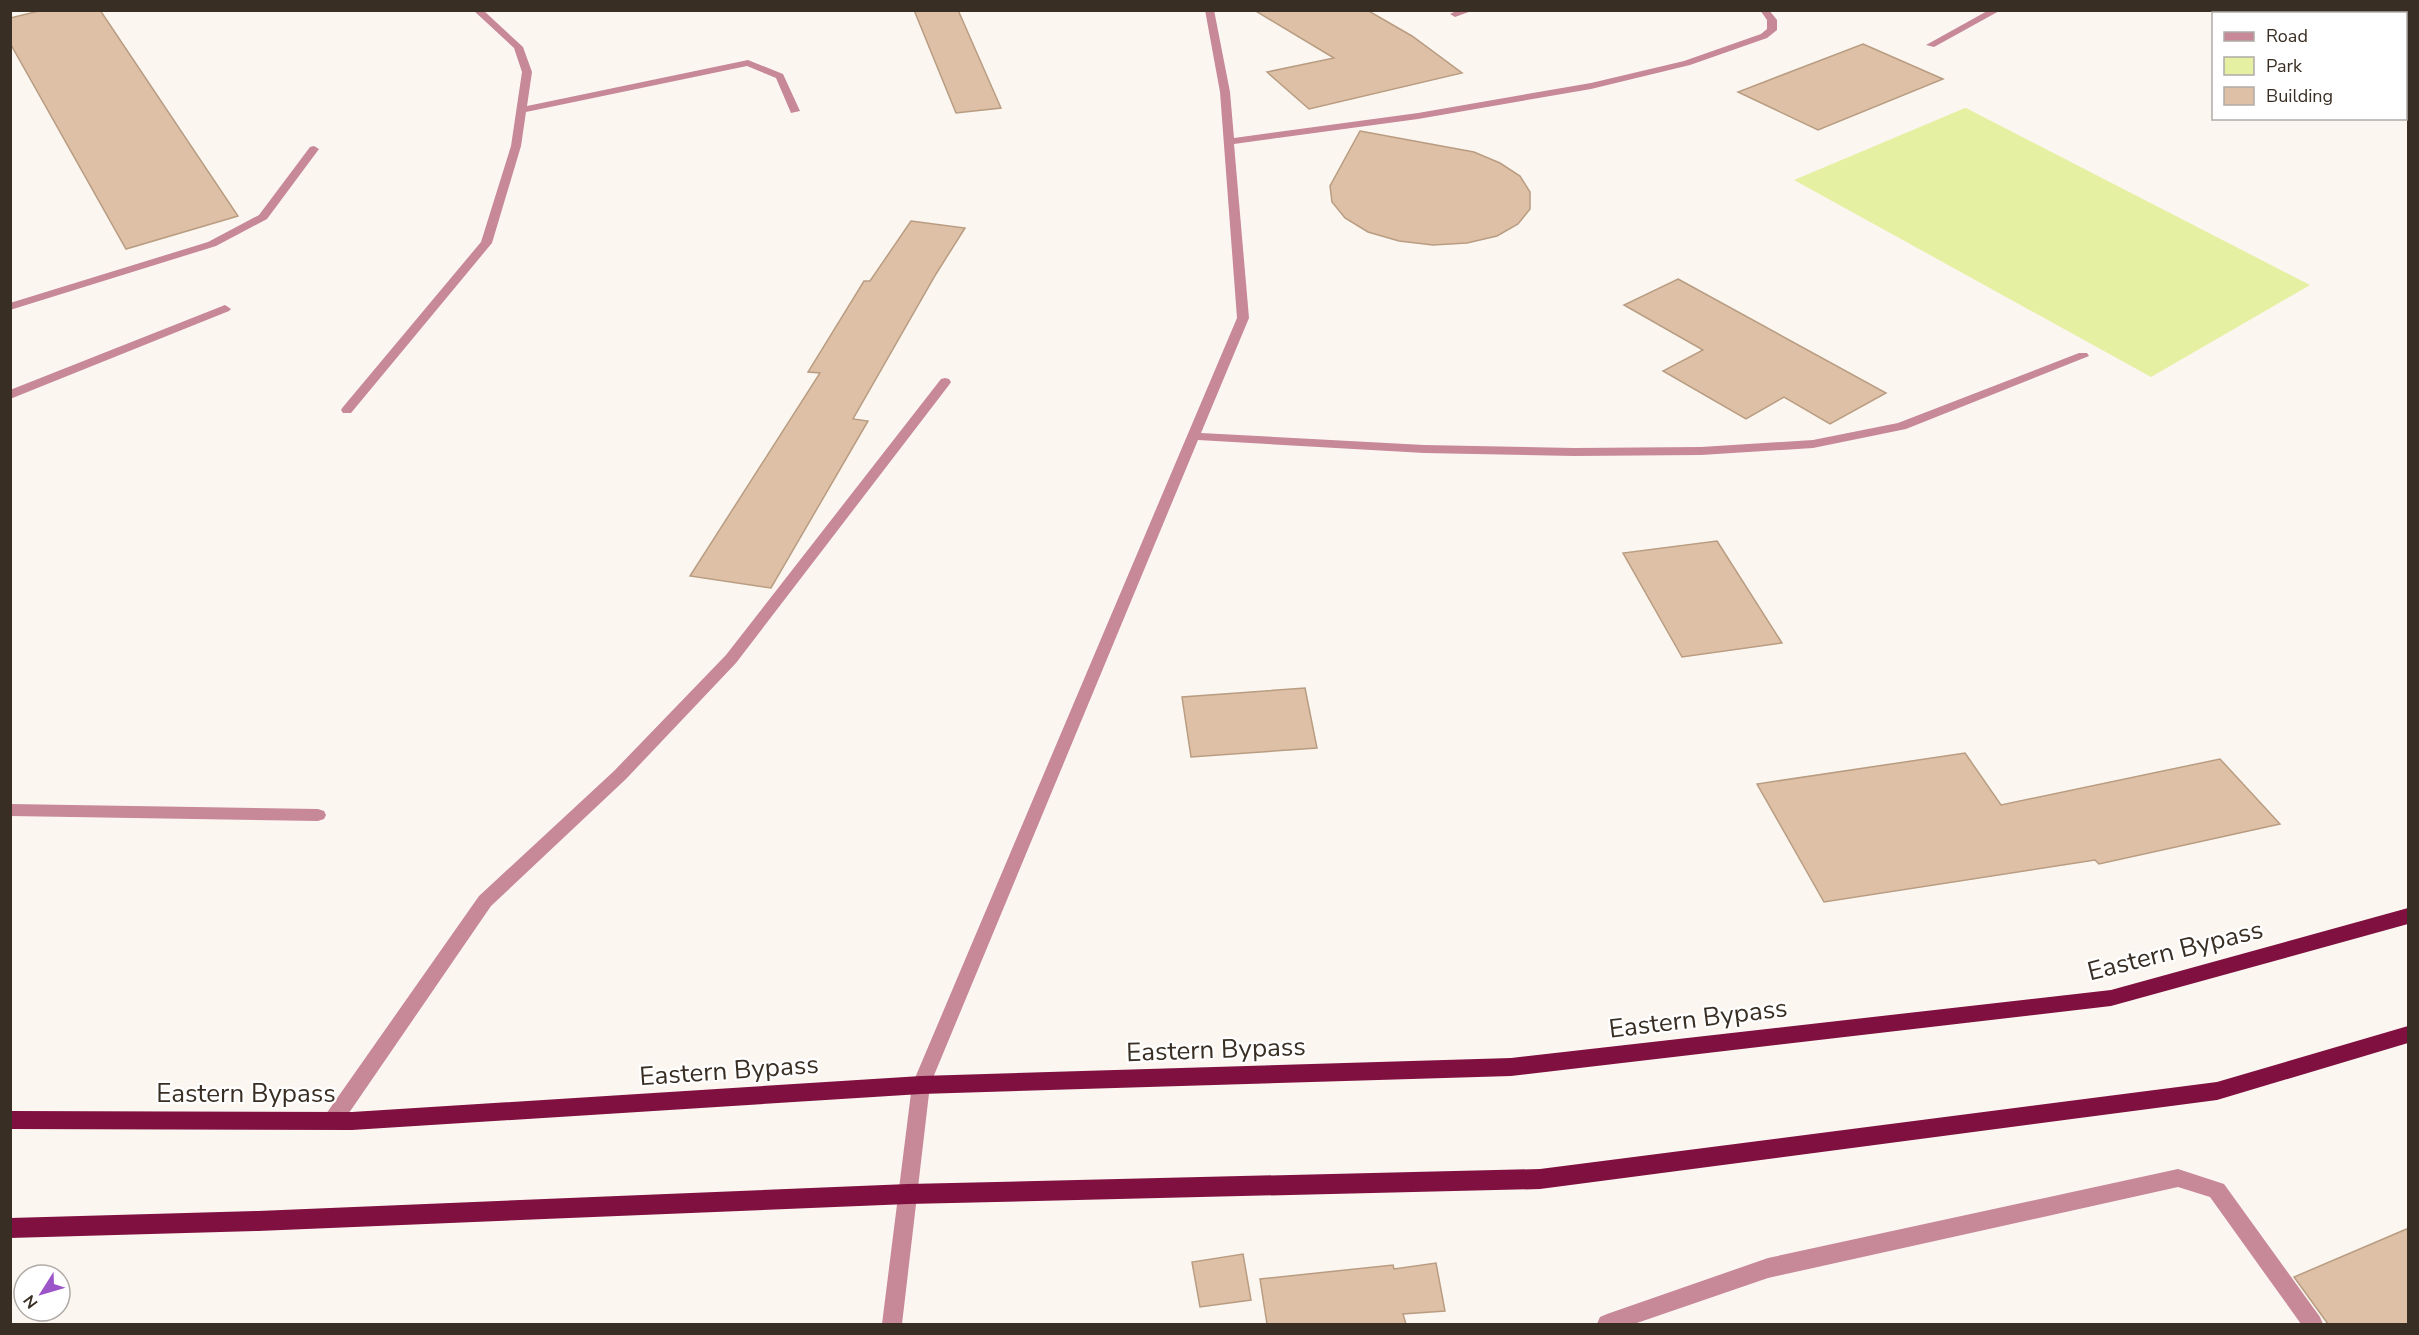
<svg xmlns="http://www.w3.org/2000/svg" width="2419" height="1335" viewBox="0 0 2419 1335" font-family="'Nunito Sans',sans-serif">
  <rect width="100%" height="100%" fill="#fcf6f1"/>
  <path fill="#e6f0a2" d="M1965,108H1966L2310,285L2151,377L1794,180Z"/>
  <g fill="#ddc0a5" stroke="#b99d82" stroke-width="1.5">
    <path d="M43,10H100L238,216L126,249L10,43V18Z"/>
    <path d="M914,10H958L1001,108L956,113Z"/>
    <path d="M1254,10H1367L1412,36L1462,73L1309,109L1267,72L1334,58Z"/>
    <path d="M1863,44L1943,79L1818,130L1738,92Z"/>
    <path d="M1360,131L1474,152L1500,163L1520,176L1530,192V209L1518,224L1497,236L1467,243L1433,245L1399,241L1368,232L1345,218L1332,202L1330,186Z"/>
    <path d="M911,221L965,228L936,274L853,419L868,421L771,588L690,576L820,373L808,372L864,281H870Z"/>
    <path d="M1678,279L1886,393L1830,424L1784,397L1746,419L1663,371L1703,350L1624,305Z"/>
    <path d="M1717,541L1782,643L1682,657L1623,553Z"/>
    <path d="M1305,688L1317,748L1191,757L1182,697Z"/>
    <path d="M1965,753L2001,805L2220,759L2280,824L2099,864L2095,860L1824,902L1757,784Z"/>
    <path d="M2409,1228V1324H2328L2294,1277Z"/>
    <path d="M1243,1254L1251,1300L1200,1307L1192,1262Z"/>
    <path d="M1436,1263L1445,1311L1403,1314L1406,1324H1267L1260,1279L1393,1265L1394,1269Z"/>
  </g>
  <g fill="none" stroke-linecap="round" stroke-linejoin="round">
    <g fill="#c78898" fill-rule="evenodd">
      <path d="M1458,10H1474L1455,17L1450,14Z"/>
      <path d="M1989,10H2001L1934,47L1926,45Z"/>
      <path d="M2395,10L2408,11V17L2406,16V14Z"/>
      <path d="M314,146L319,149L267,219L216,246L10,310V303L208,242L259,215L310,147Z"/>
      <path d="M225,305L231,309L229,311L10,399V390Z"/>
      <path d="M945,378L949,379L951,382L949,385L736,663L626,779L491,906L340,1126L333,1128L326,1126L323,1120L326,1114L479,896L614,771L726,655L941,379Z"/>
      <path d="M10,804L318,809L324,811L326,815L324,819L318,821L10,816Z"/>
    </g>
    <g fill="#c78898" fill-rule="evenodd">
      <path d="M473,10H483L523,47L532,72L527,106L748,60L783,74L800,111L791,113L776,78L747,66L526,112L521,146L492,243L351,413H343L341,410L343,407L481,242L511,146L522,72L514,48Z"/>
      <path d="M1205,10H1214L1230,92L1234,138L1418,113L1591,83L1684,61L1761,34L1767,29V20L1760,10H1769L1777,20V30L1767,38L1690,65L1591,89L1418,119L1234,144L1249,318L1201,433L1424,445L1574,448L1701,447L1813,440L1898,423L2079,353H2087L2089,356L1906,429L1813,448L1701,455L1574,456L1424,453L1198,440L930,1085L902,1324H882L912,1085L1237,318L1220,92Z"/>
      <path d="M2178,1169L2224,1184L2320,1317L2323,1324H2301L2210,1197L2178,1187L1768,1278L1634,1324H1597L1600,1317L1607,1314L1768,1258Z"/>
    </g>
    <g fill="#7f1040" fill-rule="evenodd">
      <path d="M2223,10H2237L2241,14H2227Z"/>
      <path d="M2291,10H2305L2309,14H2295Z"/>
      <path d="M2406,49L2408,50V56H2406Z"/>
      <rect x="2406" y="78" width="2" height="7"/>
      <path d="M2408,908V924L2111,1006L1511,1076L921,1094L352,1130L10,1129V1111L352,1112L921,1076L1511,1058L2111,990Z"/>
      <path d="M2408,1026V1043L2217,1100L1540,1189L908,1204L258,1231L10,1238V1218L258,1211L908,1184L1540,1169L2217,1082Z"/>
    </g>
  </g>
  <g text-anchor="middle" stroke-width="4.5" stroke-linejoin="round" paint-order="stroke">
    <g font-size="26" fill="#392e23" stroke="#fff">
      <text transform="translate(2175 950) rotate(-14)" y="9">Eastern Bypass</text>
      <text transform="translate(1698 1018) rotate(-7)" y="9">Eastern Bypass</text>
      <text transform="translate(1216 1049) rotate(-2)" y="9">Eastern Bypass</text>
      <text transform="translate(729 1070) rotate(-4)" y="9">Eastern Bypass</text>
      <text x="246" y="1102">Eastern Bypass</text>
    </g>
  </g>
  <rect width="2419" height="1335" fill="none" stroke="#392e23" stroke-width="24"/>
  <rect x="2212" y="12" width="195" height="108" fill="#ffffff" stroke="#b0aba7" stroke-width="1.5"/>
  <rect x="2224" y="32" width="30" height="9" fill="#c78898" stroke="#b0aba7" stroke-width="1.5"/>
  <text x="2266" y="42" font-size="18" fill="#392e23">Road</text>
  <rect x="2224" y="57" width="30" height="18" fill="#e6f0a2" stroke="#b0aba7" stroke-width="1.5"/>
  <text x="2266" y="72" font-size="18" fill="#392e23">Park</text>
  <rect x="2224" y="87" width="30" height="18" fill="#ddc0a5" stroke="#b0aba7" stroke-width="1.5"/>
  <text x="2266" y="102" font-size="18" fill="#392e23">Building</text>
  <g transform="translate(42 1293) rotate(233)"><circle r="28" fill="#ffffff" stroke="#b0aba7" stroke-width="1.5"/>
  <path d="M0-4.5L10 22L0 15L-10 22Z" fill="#9b55c9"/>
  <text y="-9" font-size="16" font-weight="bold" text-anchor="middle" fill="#392e23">N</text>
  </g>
</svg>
